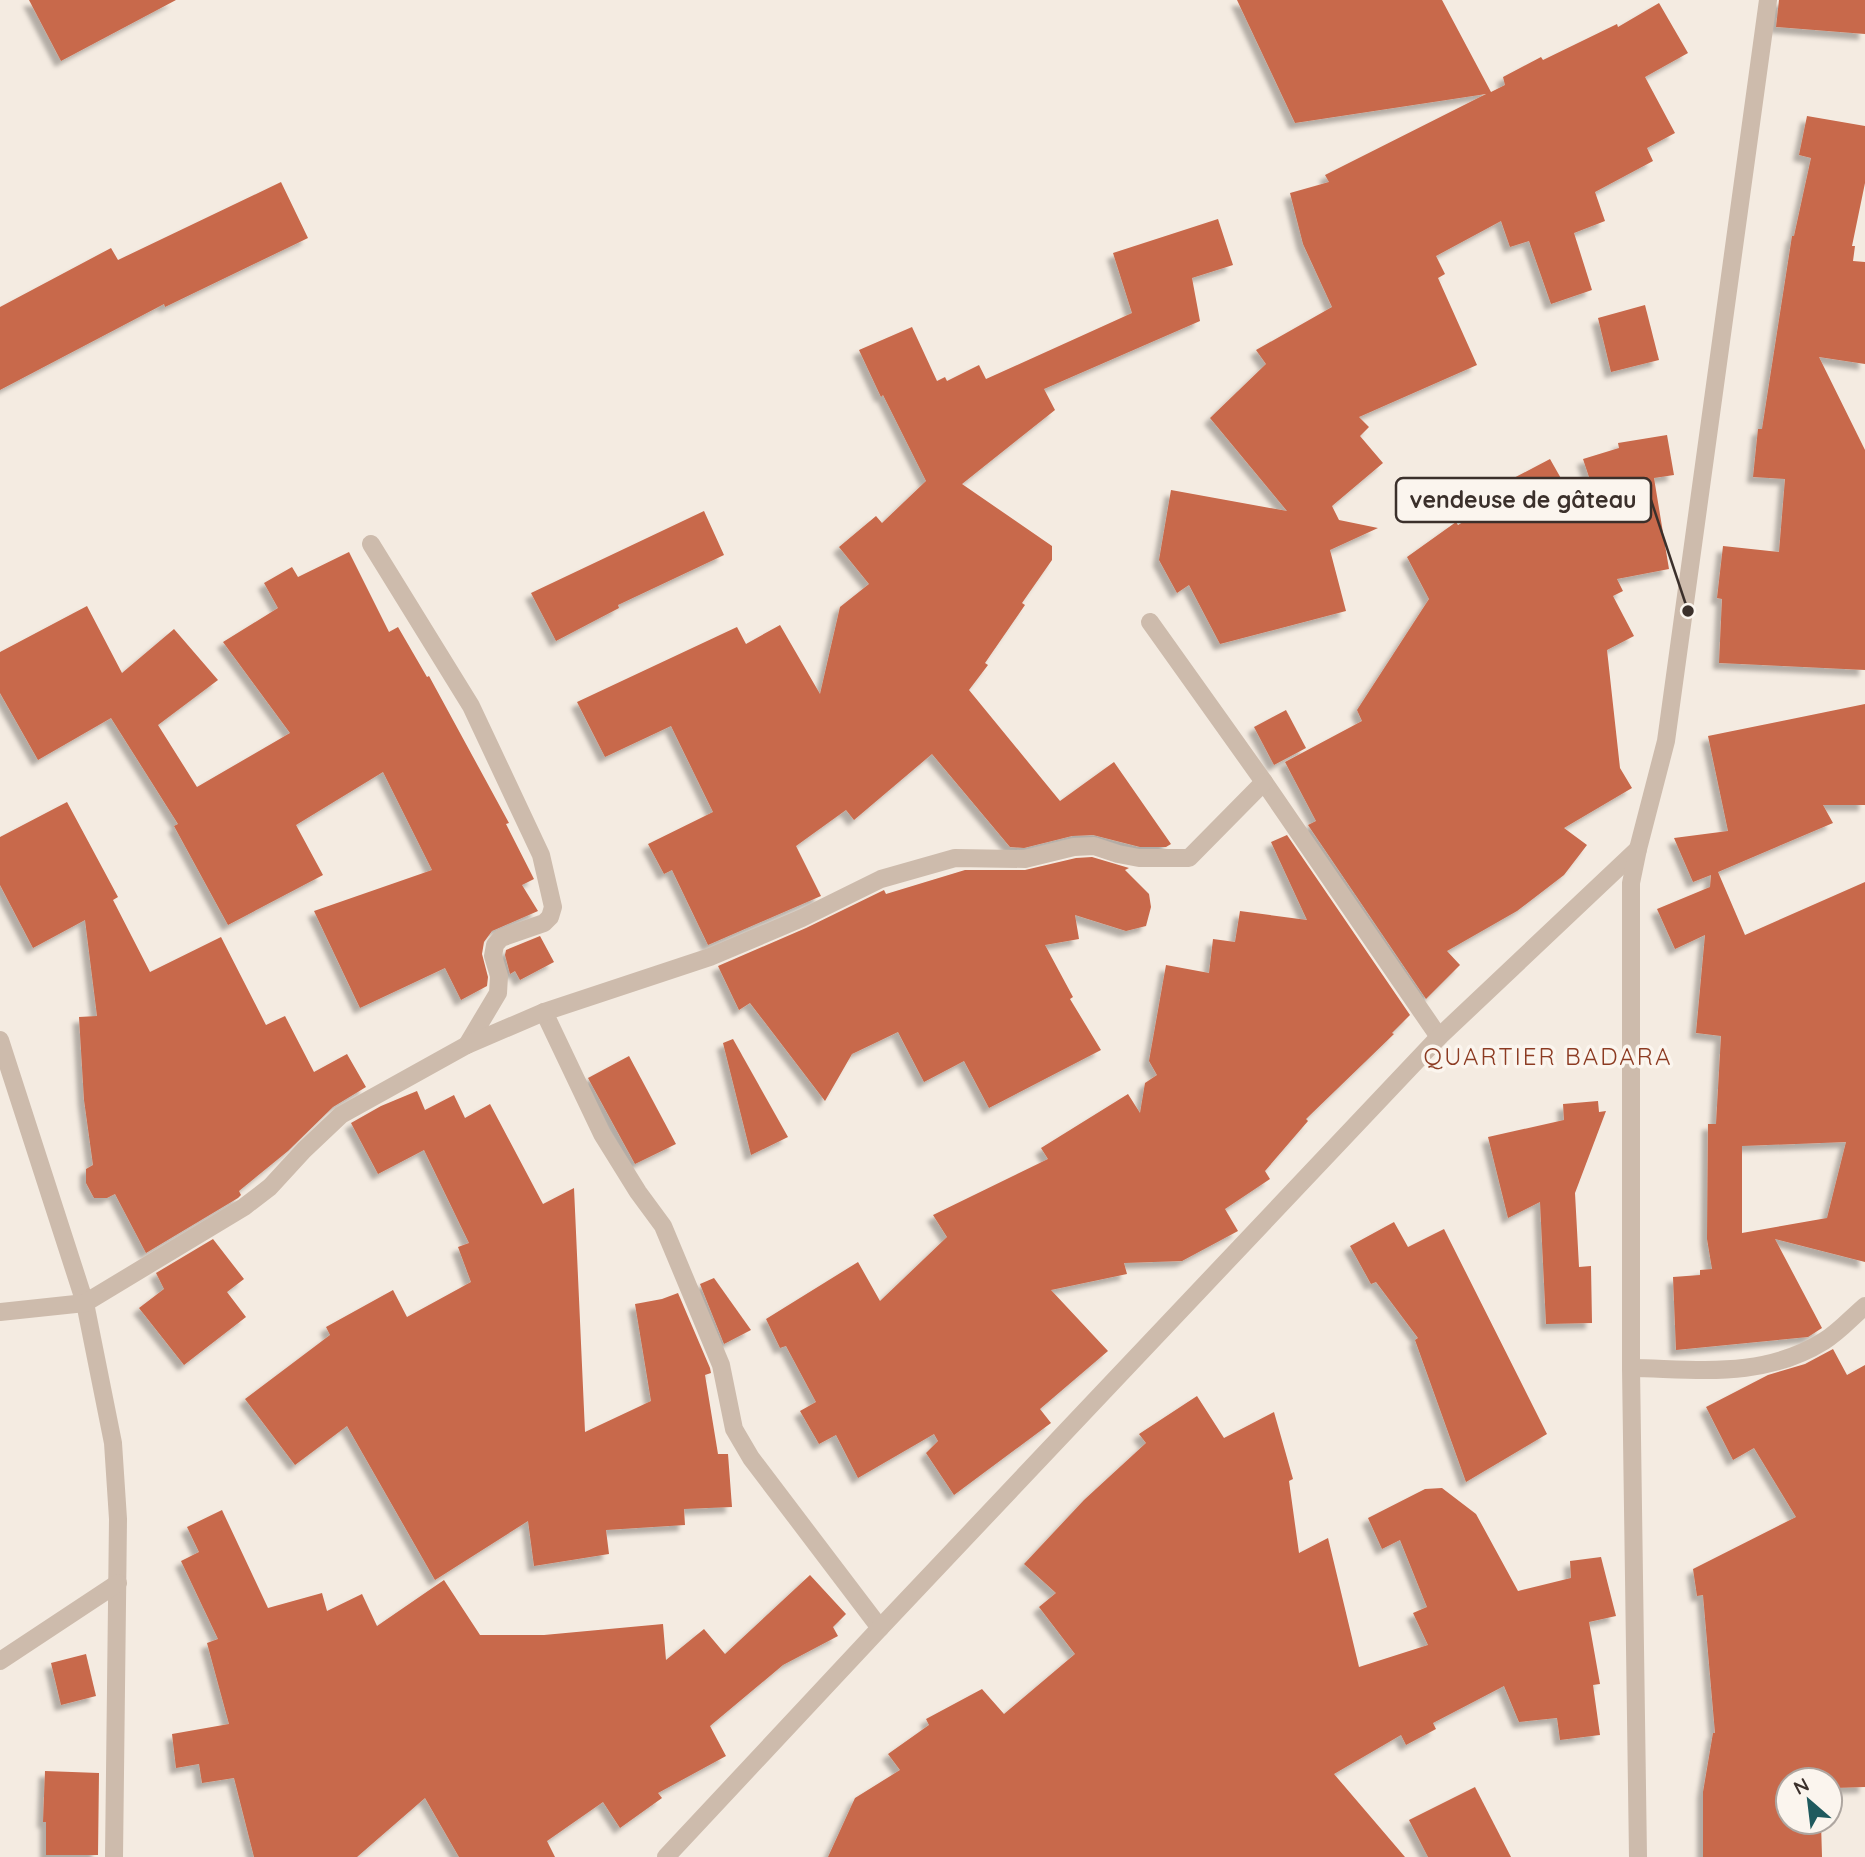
<svg xmlns="http://www.w3.org/2000/svg" width="1865" height="1857" viewBox="0 0 1865 1857" font-family="Quicksand,sans-serif">
  <defs>
    <filter id="shadow"><feDropShadow dx="-6" dy="6" stdDeviation="2" flood-color="#0004"/></filter>
  </defs>
  <rect width="100%" height="100%" fill="#f4ebe1"/>
  <g fill="#c8694b" fill-rule="evenodd" filter="url(#shadow)">
    <path d="M29,0H176L61,61Z"/>
    <path d="M1237,0H1442L1491,92L1505,85L1503,77L1541,57L1543,60L1617,24L1618,27L1659,3L1688,53L1645,77L1675,133L1647,148L1653,161L1595,192L1605,221L1574,233L1592,290L1551,304L1529,241L1510,247L1501,221L1436,256L1445,274L1438,278L1477,365L1359,417L1369,427L1360,436L1383,463L1332,506L1339,520L1378,528L1330,550L1346,611L1220,644L1189,585L1177,593L1159,560L1171,490L1287,511L1210,418L1266,364L1256,350L1332,307L1303,244L1290,193L1329,182L1325,175L1486,94L1295,123Z"/>
    <path d="M1779,0H1865V34L1776,27Z"/>
    <path d="M1807,116L1865,126V183L1852,246H1855L1853,261L1865,262V364L1819,357L1865,450V670L1719,663L1722,599L1717,598L1723,546L1779,552L1785,479L1753,477L1758,429H1762L1792,236H1794L1811,158L1799,155Z"/>
    <path d="M281,182L308,238L165,307L164,304L0,390V307L111,248L118,260Z"/>
    <path d="M1218,219L1233,265L1192,278L1200,321L1044,389L1055,410L962,484L1052,546V560L1022,603L1025,605L985,663L988,665L969,690L1060,801L1114,762L1171,844L1166,847H1140L1093,835L1072,836L1024,848L1010,847L932,754L854,820L846,810L796,846L821,896L708,945L672,870L664,874L648,844L713,812L671,726L605,757L577,702L737,627L746,644L780,625L820,694L840,607L869,584L839,547L876,516L882,523L926,481L883,395L881,397L859,350L912,327L937,381L945,377L947,381L979,365L986,379L1132,313L1113,253Z"/>
    <path d="M1645,305L1659,360L1611,372L1598,318Z"/>
    <path d="M1667,435L1674,475L1654,478L1669,569L1617,579L1623,591L1613,596L1634,636L1607,650L1620,768L1632,788L1564,828L1587,845L1564,875L1517,911L1447,951L1460,965L1426,999L1308,825L1316,821L1285,762L1362,721L1357,710L1429,599L1407,557L1456,522L1458,525L1514,492L1508,481L1550,459L1571,496L1592,486L1583,459L1619,448L1618,443Z"/>
    <path d="M704,511L724,555L618,605L619,608L556,641L531,593Z"/>
    <path d="M349,552L389,632L398,627L427,677L429,676L509,823L506,824L534,879L522,885L538,911L492,931L484,942L482,954L488,977L487,986L461,1000L445,968L360,1008L314,911L432,870L383,772L296,825L323,875L228,925L174,826L178,824L111,718L38,760L0,693V652L87,606L122,673L174,629L218,680L158,725L197,787L290,733L223,642L278,608L264,583L292,567L298,577Z"/>
    <path d="M1865,704V805H1823L1833,823L1718,872L1745,935L1865,882V1262L1775,1239L1822,1328L1808,1337L1676,1350L1673,1277L1700,1275V1270L1712,1269L1707,1239L1708,1124H1716L1721,1036L1696,1033L1705,935L1675,949L1657,909L1710,887L1711,875L1693,882L1674,838L1728,831L1708,736ZM1846,1142L1827,1218L1742,1233V1146Z"/>
    <path d="M1286,710L1306,748L1274,765L1254,727Z"/>
    <path d="M67,802L118,897L113,900L150,972L221,937L266,1025L285,1016L314,1072L347,1054L366,1087L333,1107L288,1151L239,1191L241,1195L238,1198L146,1253L115,1194L107,1198H94L86,1183V1169L93,1165L84,1100L79,1017L97,1016L85,920L33,948L0,885V837Z"/>
    <path d="M1287,835L1410,1015L1392,1033L1394,1034L1306,1119L1308,1121L1265,1171L1270,1179L1225,1209L1238,1231L1182,1261L1124,1263L1127,1274L1051,1290L1108,1351L1040,1409L1051,1423L954,1495L926,1453L938,1441L934,1434L858,1478L836,1435L819,1444L800,1411L816,1402L786,1346L780,1348L766,1319L858,1262L880,1301L947,1237L933,1215L1048,1159L1041,1148L1128,1094L1140,1113L1145,1083L1157,1075L1149,1061L1166,965L1209,973L1213,939L1235,942L1240,911L1307,920L1271,842Z"/>
    <path d="M1092,857L1129,868L1125,870L1149,894L1151,907L1146,926L1126,931L1075,915L1079,939L1045,945L1073,997L1070,999L1101,1050L989,1108L964,1061L924,1082L898,1032L852,1054L825,1101L750,1003L739,1010L718,966L806,928L884,890L886,894L965,870H1025L1076,858Z"/>
    <path d="M540,936L554,962L520,980L515,971L510,974L505,955L506,950Z"/>
    <path d="M733,1039L788,1137L751,1155L723,1043Z"/>
    <path d="M629,1056L676,1144L635,1164L588,1078Z"/>
    <path d="M417,1091L425,1110L454,1095L465,1118L490,1104L543,1204L574,1188L585,1432L651,1401L635,1304L662,1299L678,1293L710,1368L711,1373L705,1375L718,1454H728L732,1507L684,1509L685,1525L606,1530L609,1554L534,1566L528,1521L435,1580L347,1426L295,1465L245,1399L330,1335L326,1327L393,1290L407,1317L471,1282L458,1247L469,1243L424,1150L378,1174L351,1123L381,1106Z"/>
    <path d="M1598,1101L1599,1112L1606,1111L1575,1193L1579,1267L1591,1266L1592,1323L1546,1324L1540,1202L1508,1218L1488,1137L1564,1120L1563,1104Z"/>
    <path d="M1394,1222L1408,1247L1444,1229L1547,1434L1466,1482L1415,1340L1418,1338L1376,1282L1371,1284L1350,1246Z"/>
    <path d="M213,1239L244,1279L227,1292L246,1317L184,1365L139,1308L164,1289L156,1273Z"/>
    <path d="M714,1278L751,1330L724,1344L700,1284Z"/>
    <path d="M1833,1349L1847,1375L1865,1365V1787L1833,1788L1832,1812H1830V1780H1788V1822H1821L1822,1857H1703V1792L1713,1733H1715L1703,1595L1697,1596L1693,1569L1796,1517L1754,1448L1733,1460L1706,1407L1768,1375L1805,1364Z"/>
    <path d="M1197,1396L1224,1438L1274,1412L1293,1479L1289,1481L1299,1553L1328,1538L1359,1667L1428,1645L1413,1613L1427,1607L1400,1540L1382,1549L1368,1518L1425,1489L1442,1488L1476,1514L1518,1591L1571,1578L1570,1561L1601,1557L1616,1616L1589,1622L1600,1684L1593,1685L1600,1735L1560,1740L1557,1718L1519,1722L1504,1686L1433,1723L1436,1729L1406,1745L1401,1735L1334,1774L1405,1857H828L855,1798L900,1770L888,1754L929,1725L926,1719L982,1689L1004,1714L1075,1654L1039,1607L1056,1593L1024,1564L1084,1500L1146,1443L1139,1434Z"/>
    <path d="M222,1510L268,1608L322,1593L327,1611L362,1594L377,1626L444,1580L480,1635H544L663,1624L666,1660L704,1629L725,1654L810,1575L846,1614L833,1627L838,1636L783,1665L710,1726L726,1756L658,1793L662,1798L620,1828L603,1802L547,1841L555,1857H459L425,1798L357,1857H254L234,1778L202,1783L199,1764L176,1768L172,1734L229,1724L207,1643L218,1639L181,1561L199,1552L187,1527Z"/>
    <path d="M86,1654L96,1696L61,1705L51,1663Z"/>
    <path d="M45,1771L99,1773L98,1855H46V1822H43Z"/>
    <path d="M1475,1787L1511,1857H1428L1409,1820Z"/>
  </g>
  <g fill="none" stroke-linecap="round" stroke-linejoin="round">
    <g stroke="#cdbbac" stroke-width="18">
      <path d="M371,544L471,706L541,855L553,907L550,917L544,923L501,938L495,945L493,956L499,976L498,993L467,1045"/>
      <path d="M1150,622L1264,782L1439,1037"/>
      <path d="M544,1012L602,1134L638,1192L663,1226L721,1365L734,1429L751,1458L880,1628"/>
      <path d="M0,1040L85,1303L113,1443L118,1519L114,1857"/>
      <path d="M0,1312L85,1303L244,1207L270,1187L304,1150L341,1115L467,1045L544,1012L710,957L802,918L881,879L955,858L1025,859L1074,847L1094,846L1118,854L1139,858H1189L1264,782"/>
      <path d="M1631,1368C1699,1369 1763,1379 1824,1341C1839,1332 1852,1317 1865,1306"/>
      <path d="M0,1661L118,1583"/>
      <path d="M666,1857L880,1628L1439,1037L1638,849"/>
      <path d="M1638,1857L1631,1368V883L1638,849L1666,741L1768,0"/>
    </g>
  </g>
  <g text-anchor="middle" stroke-width="7" stroke-linejoin="round" paint-order="stroke">
    <g font-size="24" letter-spacing="2" fill="#8c3b22" stroke="#fbf5ee">
      <text x="1548" y="1065">QUARTIER BADARA</text>
    </g>
  </g>
  <path fill="none" stroke="#3b302b" stroke-width="2.5" d="M1688 611L1651 500"/>
  <circle fill="#3b302b" stroke="#fbf5ee" stroke-width="2.5" cx="1688" cy="611" r="7"/>
  <rect fill="#fbf5ee" stroke="#3b302b" stroke-width="2.5" x="1396" y="478" width="255" height="44" rx="7"/>
  <g font-size="23" text-anchor="middle" font-weight="bold" fill="#3b302b">
    <text x="1523" y="508">vendeuse de gâteau</text>
  </g>
  <g transform="translate(1809 1801) rotate(332)"><circle r="33" fill="#fbf5ee" stroke="#aea6a0" stroke-width="2"/>
  <path d="M0-5L12 26L0 18L-12 26Z" fill="#1f5a5e"/>
  <text y="-10" font-size="19" font-weight="bold" text-anchor="middle" fill="#3b302b">N</text>
  </g>
</svg>
